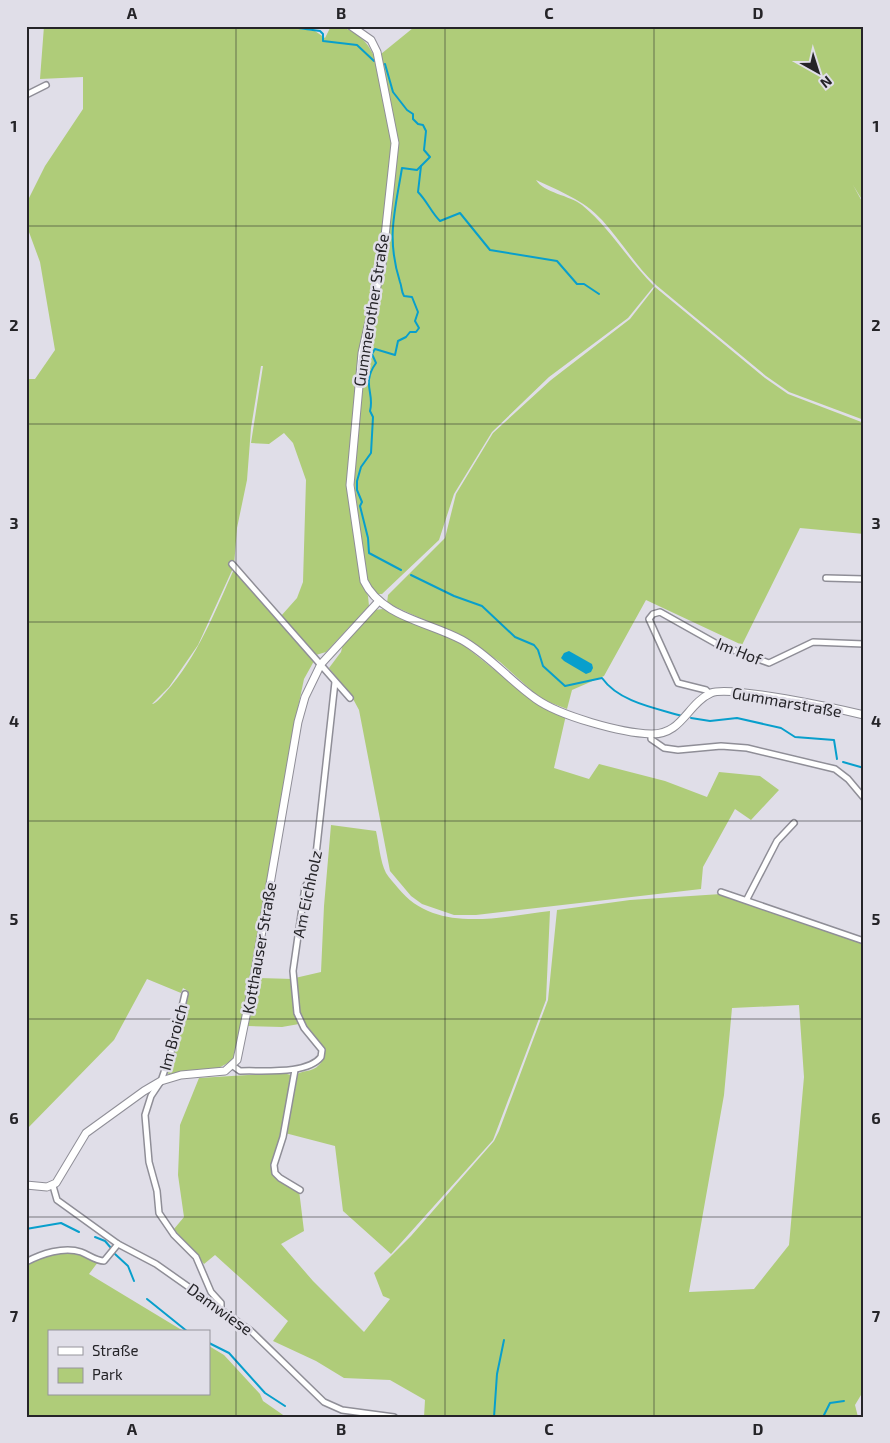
<svg xmlns="http://www.w3.org/2000/svg" width="890" height="1443" viewBox="0 0 890 1443" font-family="'Exo 2',sans-serif">
  <rect width="100%" height="100%" fill="#e0dee8"/>
  <g fill="#afcc79" fill-rule="evenodd">
    <path d="M44,26H277L315,31L325,38L331,26C349,26 365,37 373,54H381L413,28L411,26H864V203L853,185L864,205V420L789,392L766,376L656,285C635,265 621,241 602,220C584,200 559,191 536,180C544,193 569,195 582,205C610,228 628,260 654,286L628,318L549,377L492,432L454,494L439,540L382,594H375L367,581L354,483L364,367L347,485L361,581L368,596L369,606L326,652L316,655L281,616L297,598L303,582L306,480L293,443L284,433L269,444L251,443L263,366H261L251,428L247,480L237,528L234,566L198,645L169,687L152,704C156,704 161,697 165,693C198,657 215,611 235,567L314,661L304,679L295,722L236,1055C221,1074 194,1073 171,1075L167,1073L166,1066L175,1050L188,991L183,988L181,993L147,979L114,1040L26,1130V379H35L55,350L40,262L26,224V204L45,166L83,109V77L40,79Z"/>
    <path d="M655,287L765,378L788,394L864,423V534L800,528L742,645L646,600L604,676L572,690L567,709L541,699L500,662L464,638L387,603L388,595L445,538L456,494L493,433L551,380L630,319Z"/>
    <path d="M383,609L461,643L536,703L566,715L554,768L589,779L599,764L665,781L707,797L719,772L760,776L779,790L751,820L735,809L703,867L701,889L476,915H454L422,904L411,896L390,871L359,710L352,697L329,668L341,652L343,644L374,610Z"/>
    <path d="M331,825L376,831C379,844 380,861 386,873C389,878 394,883 398,888C435,934 499,917 550,911L546,1000L493,1140L391,1254L343,1211L335,1146L285,1133L295,1076C302,1069 312,1073 319,1065C336,1048 303,1029 299,1013C296,1002 297,989 295,978L321,972L324,906Z"/>
    <path d="M721,894L864,944V1390L855,1405L858,1417H424L425,1400L390,1380L344,1378L316,1361L273,1341L288,1321L215,1255L204,1264L174,1229L184,1217L178,1175L180,1125L199,1078L283,1073L291,1075L287,1113L274,1174L299,1190L304,1231L281,1244L313,1281L364,1332L390,1299L383,1296L374,1273L411,1236L494,1141L499,1131L548,1000L557,910L630,900ZM799,1005L804,1077L789,1245L754,1289L689,1292L724,1095L732,1008Z"/>
    <path d="M259,978L293,979L294,1012L299,1024L282,1027L248,1026Z"/>
    <path d="M59,1254H78L98,1262L89,1274L185,1332H49V1394H209V1346L224,1355L260,1394L263,1401L286,1417H26V1266L41,1257Z"/>
  </g>
  <path fill="#089fcc" d="M569,651L592,664L593,668L591,672L586,674L564,661L561,658L564,653Z"/>
  <g fill="none" stroke-linecap="round" stroke-linejoin="round">
    <g stroke="#089fcc" stroke-width="2">
      <path d="M284,26L320,31L323,34V41L357,45L374,61"/>
      <path d="M385,64L393,92L407,110L413,114V119L418,124L423,125L426,131L424,150L430,157L417,170L402,168C395,211 386,238 400,282C402,287 401,291 404,296L412,297L418,312L415,321L419,328L416,332H410L406,337L398,341L395,355L375,349L372,354L376,363C361,384 375,393 370,411L373,417L371,453L361,467L357,481V490L362,502L360,506L368,538L369,553L401,570"/>
      <path d="M421,166L418,192C427,201 431,212 440,221L460,213L490,250L557,261L577,284H584L599,294"/>
      <path d="M411,575L454,596L482,606L515,637L534,645L538,650L543,666L565,686L602,678C619,702 655,708 682,716"/>
      <path d="M691,718L710,721L737,718L781,728L795,737L834,740L837,759"/>
      <path d="M843,762L864,768"/>
      <path d="M26,1229L61,1223L79,1232"/>
      <path d="M95,1237L105,1241L111,1248"/>
      <path d="M115,1254L128,1266L134,1281"/>
      <path d="M147,1299L188,1332"/>
      <path d="M209,1343L229,1353L265,1393L285,1406"/>
      <path d="M494,1417L497,1374L504,1340"/>
      <path d="M823,1417L830,1403L844,1401"/>
    </g>
    <defs>
      <g id="street">
        <path d="M26,95L46,85"/>
        <path d="M232,564L350,698"/>
        <path d="M826,578L864,579"/>
        <path d="M710,694L706,690L678,683L649,619L653,614L660,612L717,644L769,663L813,642L864,644"/>
        <path d="M651,734V739L664,748L678,750L721,746L747,748L835,769L848,779L864,798"/>
        <path d="M721,892L864,941"/>
        <path d="M747,899L777,841L794,823"/>
        <path d="M185,994L172,1049L161,1081L151,1096L145,1115L149,1162L157,1191L159,1213L174,1235L196,1257L211,1292L221,1303V1310"/>
        <path d="M233,1066L240,1071C262,1070 307,1075 321,1057L322,1050L304,1028L297,1013L293,971L305,887L314,873L335,682"/>
        <path d="M295,1070L283,1137L274,1165L275,1173L280,1178L300,1190"/>
        <path d="M53,1186L57,1200L118,1244L156,1264L251,1331L324,1402L342,1410L394,1417"/>
        <path d="M26,1262C41,1254 64,1246 81,1252C89,1255 96,1261 104,1261L118,1244"/>
      </g>
      <g id="secondary">
        <path d="M351,26L371,40L377,52L395,143L382,264L362,353L350,485L364,581C381,617 429,622 462,640C489,655 510,681 536,699C560,716 621,733 651,734C682,735 687,704 711,693C730,685 839,709 864,715"/>
        <path d="M26,1185L47,1187L56,1183L86,1133L144,1091L161,1081L181,1075L225,1071L237,1060L254,977L298,722L305,697L321,664L378,602"/>
      </g>
    </defs>
    <use href="#street" stroke="#8f8e97" stroke-width="8"/>
    <use href="#secondary" stroke="#8f8e97" stroke-width="9"/>
    <use href="#street" stroke="#fff" stroke-width="5"/>
    <use href="#secondary" stroke="#fff" stroke-width="7"/>
  </g>
  <path fill="none" stroke="#252428" stroke-width="1" stroke-opacity="0.55" d="M236,26V1417M445,26V1417M654,26V1417M26,226H864M26,424H864M26,622H864M26,821H864M26,1019H864M26,1217H864"/>
  <g text-anchor="middle" stroke-width="5" stroke-linejoin="round" paint-order="stroke">
    <g font-size="16" fill="#252428" stroke="#e0dee8">
      <text transform="translate(371 310) rotate(-81)" y="6">Gummerother Straße</text>
      <text transform="translate(739 651) rotate(22)" y="6">Im Hof</text>
      <text transform="translate(787 702) rotate(10)" y="6">Gummarstraße</text>
      <text transform="translate(307 894) rotate(-78)" y="6">Am Eichholz</text>
      <text transform="translate(259 948) rotate(-80)" y="6">Kotthauser Straße</text>
      <text transform="translate(173 1037) rotate(-75)" y="6">Im Broich</text>
      <text transform="translate(220 1309) rotate(36)" y="6">Damwiese</text>
    </g>
  </g>
  <rect width="890" height="1443" fill="none" stroke="#e0dee8" stroke-width="55"/>
  <rect x="48" y="1330" width="162" height="65" fill="#e0dee8" stroke="#95949b"/>
  <rect x="58" y="1347" width="25" height="8" fill="#ffffff" stroke="#95949b"/>
  <text x="92" y="1356" font-size="15" fill="#252428">Straße</text>
  <rect x="58" y="1368" width="25" height="15" fill="#afcc79" stroke="#95949b"/>
  <text x="92" y="1380" font-size="15" fill="#252428">Park</text>
  <g transform="translate(818 72) rotate(141)" stroke="#e0dee8" stroke-width="4" paint-order="stroke">
  <path d="M0-4L9 19L0 12L-9 19Z" fill="#252428"/>
  <text y="-8" font-size="14" font-weight="bold" text-anchor="middle" fill="#252428">N</text>
  </g>
  <rect x="28" y="28" width="834" height="1388" fill="none" stroke="#252428" stroke-width="2"/>
  <g font-size="16" text-anchor="middle" font-weight="bold" fill="#252428">
    <text x="132" y="19">A</text>
    <text x="341" y="19">B</text>
    <text x="549" y="19">C</text>
    <text x="758" y="19">D</text>
    <text x="14" y="132">1</text>
    <text x="876" y="132">1</text>
    <text x="14" y="331">2</text>
    <text x="876" y="331">2</text>
    <text x="14" y="529">3</text>
    <text x="876" y="529">3</text>
    <text x="14" y="727">4</text>
    <text x="876" y="727">4</text>
    <text x="14" y="925">5</text>
    <text x="876" y="925">5</text>
    <text x="14" y="1124">6</text>
    <text x="876" y="1124">6</text>
    <text x="14" y="1322">7</text>
    <text x="876" y="1322">7</text>
    <text x="132" y="1435">A</text>
    <text x="341" y="1435">B</text>
    <text x="549" y="1435">C</text>
    <text x="758" y="1435">D</text>
  </g>
</svg>
